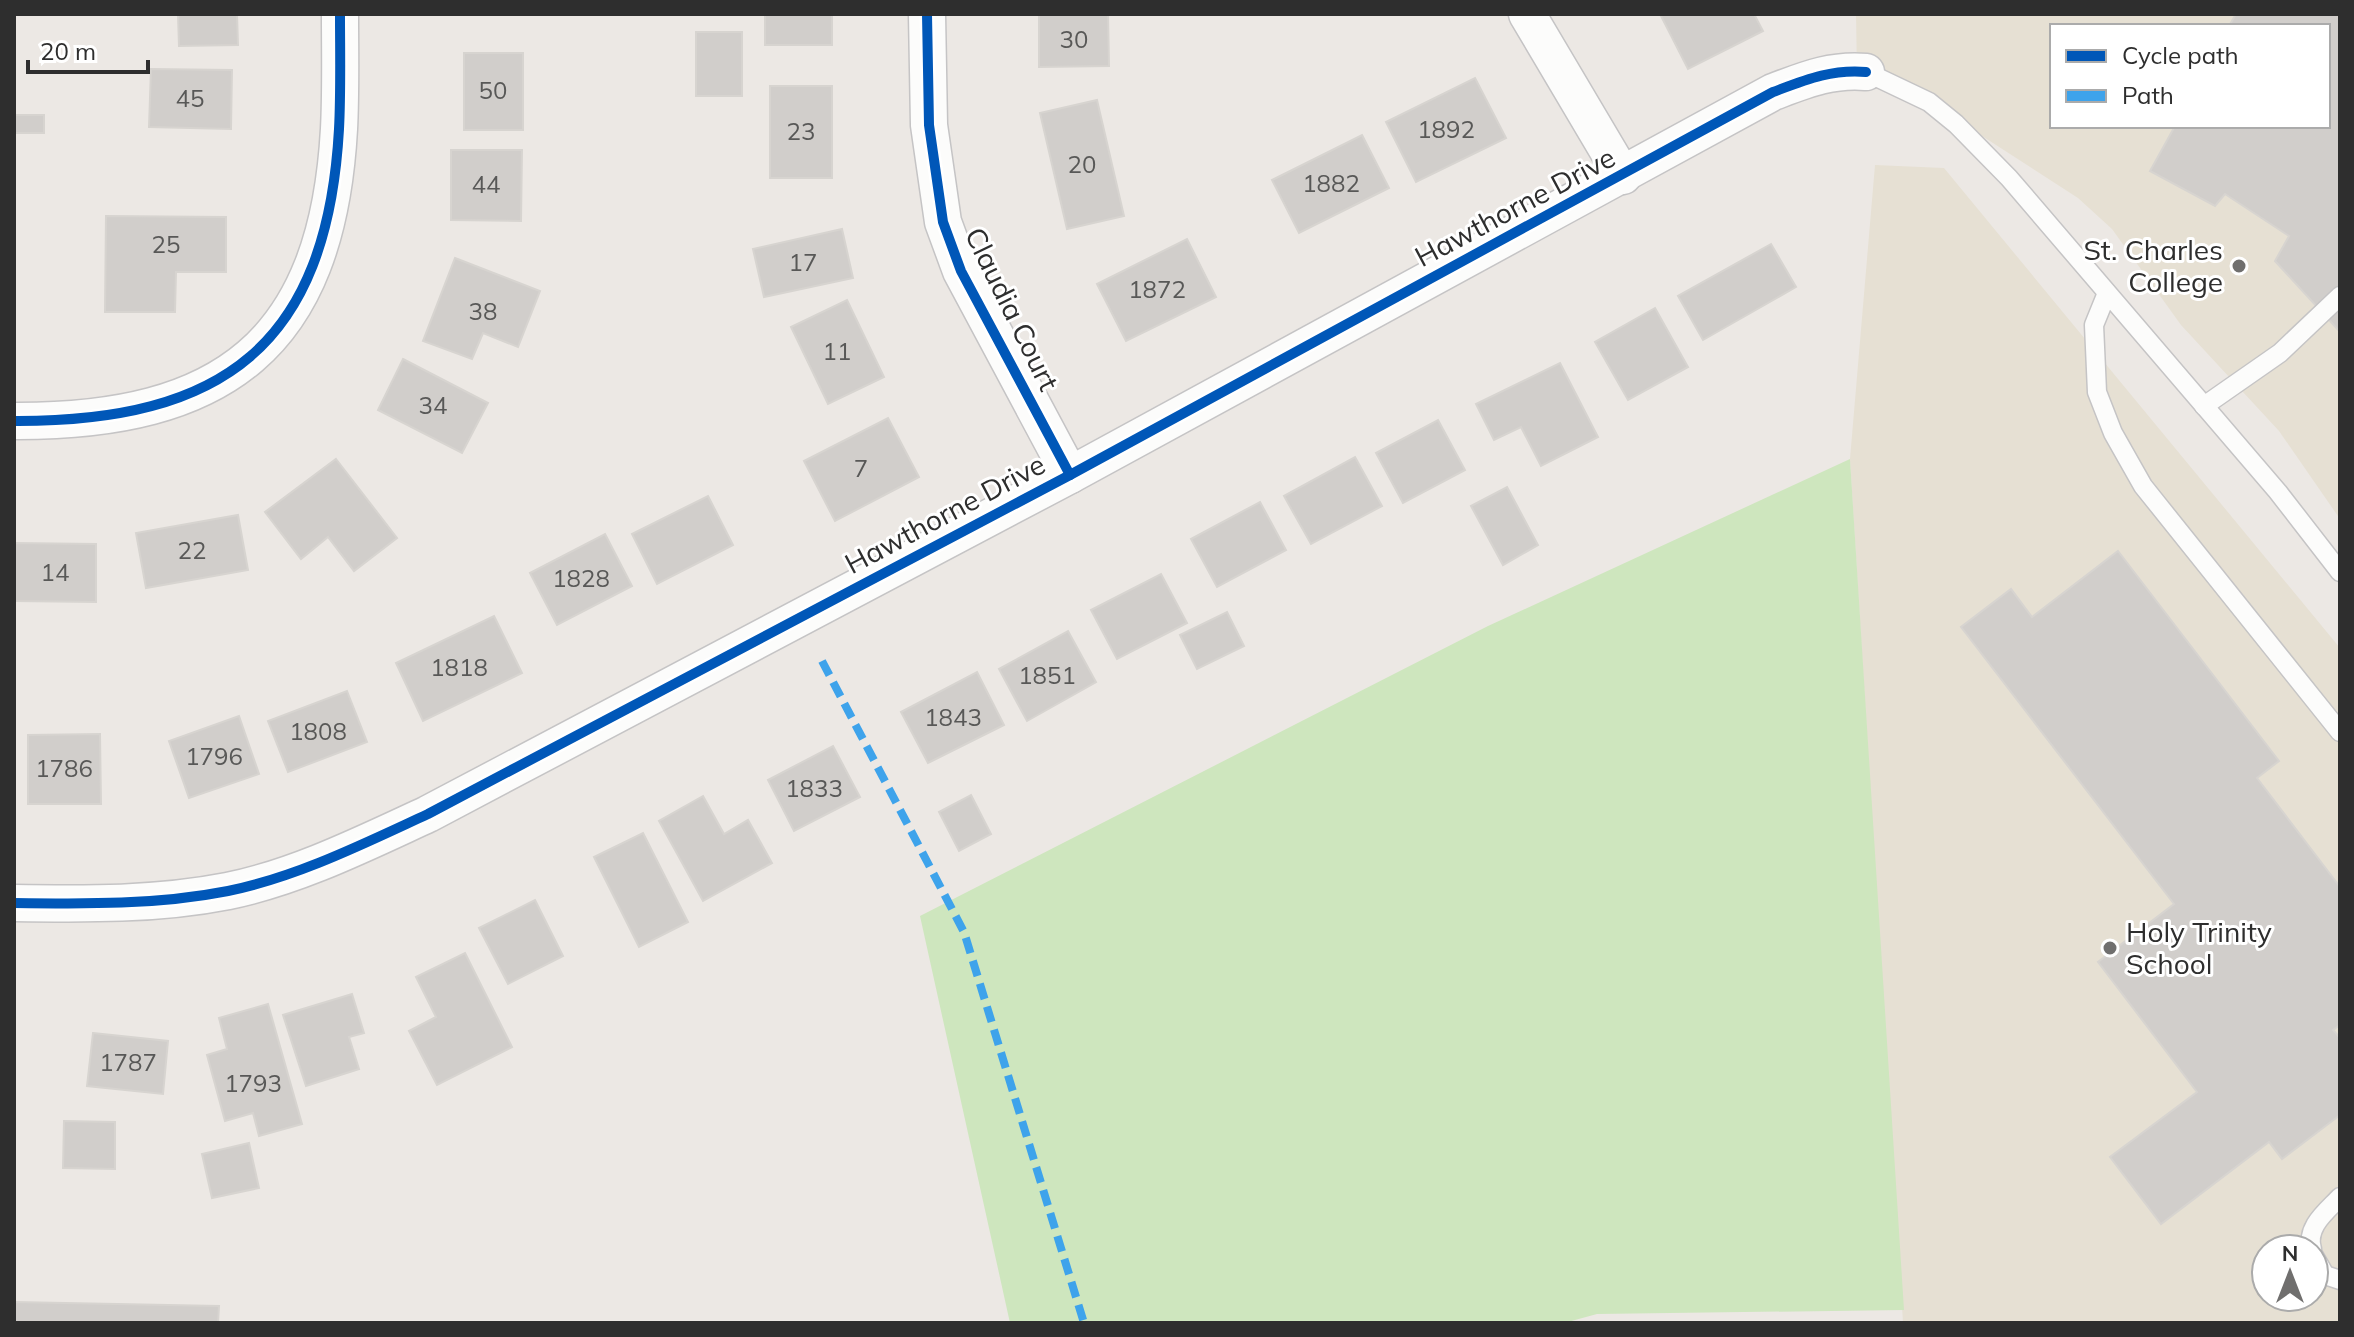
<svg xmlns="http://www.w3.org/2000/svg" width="2354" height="1337" viewBox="0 0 2354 1337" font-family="Mulish,sans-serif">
  <rect width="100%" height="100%" fill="#ece8e4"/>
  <g fill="#e6e0d3" fill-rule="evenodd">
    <path d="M1856,14H2340V519L2279,431L2181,325L2112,229L2078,198L1886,74H1857ZM2052,26H2328V126H2052Z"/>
    <path d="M1875,165L1944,168L2340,648V1323H1903L1850,459ZM2266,1249H2314V1297H2266Z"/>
  </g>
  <path fill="#cee6be" d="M1850,459L1904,1310L1597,1314L1564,1323H1010L920,916L1488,626Z"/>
  <g fill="#d1cecb" stroke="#d7d4d0" stroke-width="2">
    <path d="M178,14H237L238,45L179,46Z"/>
    <rect x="765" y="14" width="67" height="31"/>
    <path d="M1039,14H1108L1109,66L1039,67Z"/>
    <path d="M1660,14H1754L1763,31L1688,69Z"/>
    <path d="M2236,14H2340V332L2275,261L2289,236L2225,194L2215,206L2150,171L2175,126H2328V26H2229Z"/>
    <rect x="696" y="32" width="46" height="64"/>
    <rect x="464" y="53" width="59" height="77"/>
    <path d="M151,69L232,70L231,129L149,127Z"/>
    <path d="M1475,78L1506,138L1416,182L1386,122Z"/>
    <rect x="770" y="86" width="62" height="92"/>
    <path d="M1097,100L1124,216L1067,229L1040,113Z"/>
    <rect x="14" y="115" width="30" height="18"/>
    <path d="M1362,135L1389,188L1299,233L1272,180Z"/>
    <path d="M451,150H522L521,221L451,220Z"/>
    <path d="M106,216L226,217V272H176L175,312H105Z"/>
    <path d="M842,229L853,278L764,297L753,249Z"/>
    <path d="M1187,239L1216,297L1126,341L1097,284Z"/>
    <path d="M1771,244L1796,287L1703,340L1678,296Z"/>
    <path d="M455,258L540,291L518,347L483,333L472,359L423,341Z"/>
    <path d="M847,300L884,377L828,404L791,327Z"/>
    <path d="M1655,308L1688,367L1628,400L1595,342Z"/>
    <path d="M403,359L488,403L462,453L378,410Z"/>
    <path d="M1560,363L1598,437L1541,466L1521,427L1494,440L1476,404Z"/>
    <path d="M888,418L919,477L835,521L804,461Z"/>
    <path d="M1438,420L1465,470L1403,503L1376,453Z"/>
    <path d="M1355,457L1382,506L1311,544L1284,496Z"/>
    <path d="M336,459L397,538L354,571L328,537L301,559L265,512Z"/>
    <path d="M1507,487L1538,545L1503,565L1471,506Z"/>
    <path d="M708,496L733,545L657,584L632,534Z"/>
    <path d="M1260,502L1286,550L1217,587L1191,539Z"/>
    <path d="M238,515L248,570L146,588L136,533Z"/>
    <path d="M605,534L632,586L557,625L530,573Z"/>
    <path d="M14,543L96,544V602L14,601Z"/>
    <path d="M2118,551L2279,761L2257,778L2340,887V1025L2333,1030L2340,1038V1115L2282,1159L2269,1142L2161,1224L2110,1157L2197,1092L2098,962L2174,904L1961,627L2011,589L2032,617Z"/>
    <path d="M1161,574L1187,623L1117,659L1091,610Z"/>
    <path d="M1227,612L1244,646L1197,669L1180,635Z"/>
    <path d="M494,616L522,673L423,721L396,663Z"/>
    <path d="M1068,631L1096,682L1027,721L999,669Z"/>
    <path d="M977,672L1004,725L928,763L901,712Z"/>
    <path d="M347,691L367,742L288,772L268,721Z"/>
    <path d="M239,716L259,774L189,798L169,741Z"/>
    <path d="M100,734L101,804H28V735Z"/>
    <path d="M833,746L860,797L794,831L768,780Z"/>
    <path d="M971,795L991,834L959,851L939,812Z"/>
    <path d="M703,796L724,834L748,820L772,863L703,901L659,821Z"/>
    <path d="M643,833L688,922L639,947L594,857Z"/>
    <path d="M535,900L563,956L508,984L479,928Z"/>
    <path d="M465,953L512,1047L437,1085L409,1031L436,1017L416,977Z"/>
    <path d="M352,994L364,1033L349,1037L359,1069L306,1086L283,1015Z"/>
    <path d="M268,1004L302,1124L259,1136L253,1113L225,1121L207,1055L227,1049L219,1018Z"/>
    <path d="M93,1033L168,1041L163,1094L87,1086Z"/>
    <path d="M64,1121L115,1122V1169L63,1168Z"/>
    <path d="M249,1143L259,1188L212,1198L202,1154Z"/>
    <path d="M14,1302L219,1306L218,1323H14Z"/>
  </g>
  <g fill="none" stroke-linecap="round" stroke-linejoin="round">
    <defs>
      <g id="service">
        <path d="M1866,72L1929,102L1956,124L2009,178L2278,492L2340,572"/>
        <path d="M2107,293L2094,325L2097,392L2113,433L2143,486L2340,732"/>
        <path d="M2204,406L2280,353L2340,296"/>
        <path d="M2312,1249C2305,1227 2327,1211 2340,1197"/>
        <path d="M2314,1256L2325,1275L2340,1280"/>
      </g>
      <g id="minor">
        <path d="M927,14L929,125L943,222L961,271L1070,475"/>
        <path d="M1527,14L1623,176"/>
        <path d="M14,421C223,422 327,345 339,129C341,91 340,52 340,14"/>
        <path d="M14,903C86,904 157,905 228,891C297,877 365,843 428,814L1070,475L1773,92C1805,80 1831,69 1866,72"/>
      </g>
    </defs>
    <use href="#service" stroke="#c5c4c5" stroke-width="21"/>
    <use href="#minor" stroke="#c5c4c5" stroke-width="39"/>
    <use href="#service" stroke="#fcfcfb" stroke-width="18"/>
    <use href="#minor" stroke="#fcfcfb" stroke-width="36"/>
    <path stroke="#3ea3eb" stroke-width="8" stroke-dasharray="16 8" stroke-linecap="butt" d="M822,661L964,932L1084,1323"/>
    <defs>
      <g id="cycleway">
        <path d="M927,14L929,125L943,222L961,271L1070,475"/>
        <path d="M14,421C223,422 327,345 339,129C341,91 340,52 340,14"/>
        <path d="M14,903C86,904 157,905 228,891C297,877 365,843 428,814L1070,475L1773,92C1805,80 1831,69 1866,72"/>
      </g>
    </defs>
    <use href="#cycleway" stroke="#fff" stroke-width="15"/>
    <use href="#cycleway" stroke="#0057b8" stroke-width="10"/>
  </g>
  <g fill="#706f6e" stroke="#fff" stroke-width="3">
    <circle cx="2239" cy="266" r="8"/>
    <circle cx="2110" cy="948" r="8"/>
  </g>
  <g text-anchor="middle" stroke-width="6" stroke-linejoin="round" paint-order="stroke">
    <g font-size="24" fill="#585857">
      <text x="1074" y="48">30</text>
      <text x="493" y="99">50</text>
      <text x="190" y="107">45</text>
      <text x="1446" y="138">1892</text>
      <text x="801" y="140">23</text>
      <text x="1082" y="173">20</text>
      <text x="1331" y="192">1882</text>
      <text x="486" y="193">44</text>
      <text x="166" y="253">25</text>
      <text x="803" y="271">17</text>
      <text x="1157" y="298">1872</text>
      <text x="483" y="320">38</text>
      <text x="837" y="360">11</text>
      <text x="433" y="414">34</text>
      <text x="861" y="477">7</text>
      <text x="192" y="559">22</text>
      <text x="55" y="581">14</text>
      <text x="581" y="587">1828</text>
      <text x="459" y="676">1818</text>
      <text x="1047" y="684">1851</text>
      <text x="953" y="726">1843</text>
      <text x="318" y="740">1808</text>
      <text x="214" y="765">1796</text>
      <text x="64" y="777">1786</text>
      <text x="814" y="797">1833</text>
      <text x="128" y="1071">1787</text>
      <text x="253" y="1092">1793</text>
    </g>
    <g font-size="28" fill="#2e2e2e" stroke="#fff">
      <text transform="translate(1515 207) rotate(-28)" y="10">Hawthorne Drive</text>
      <text transform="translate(1012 309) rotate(64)" y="10">Claudia Court</text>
      <text transform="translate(945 514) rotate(-28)" y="10">Hawthorne Drive</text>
    </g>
    <g font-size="28" fill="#2e2e2e" stroke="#fff" text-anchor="end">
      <text x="2223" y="260">St. Charles<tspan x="2223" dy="32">College</tspan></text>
      <text x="2126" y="942" text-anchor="start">Holy Trinity<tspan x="2126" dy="32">School</tspan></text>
    </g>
  </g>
  <rect width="2354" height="1337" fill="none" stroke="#2e2e2e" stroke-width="32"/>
  <rect x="2050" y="24" width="280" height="104" fill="#ffffff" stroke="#ababab" stroke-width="2"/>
  <rect x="2066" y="50" width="40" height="12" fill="#0057b8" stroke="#ababab" stroke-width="2"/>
  <text x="2122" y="64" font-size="24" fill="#2e2e2e">Cycle path</text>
  <rect x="2066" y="90" width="40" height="12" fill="#3ea3eb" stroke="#ababab" stroke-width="2"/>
  <text x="2122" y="104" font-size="24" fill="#2e2e2e">Path</text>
  <g transform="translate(2290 1273)"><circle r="38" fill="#ffffff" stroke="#ababab" stroke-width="2"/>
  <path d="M0-6L14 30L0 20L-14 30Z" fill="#706f6e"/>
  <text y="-12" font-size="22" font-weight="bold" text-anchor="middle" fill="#2e2e2e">N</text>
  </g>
  <path d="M28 60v12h120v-12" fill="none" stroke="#2e2e2e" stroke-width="4"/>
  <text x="40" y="60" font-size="24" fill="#2e2e2e" stroke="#ffffff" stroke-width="6" paint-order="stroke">20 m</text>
</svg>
